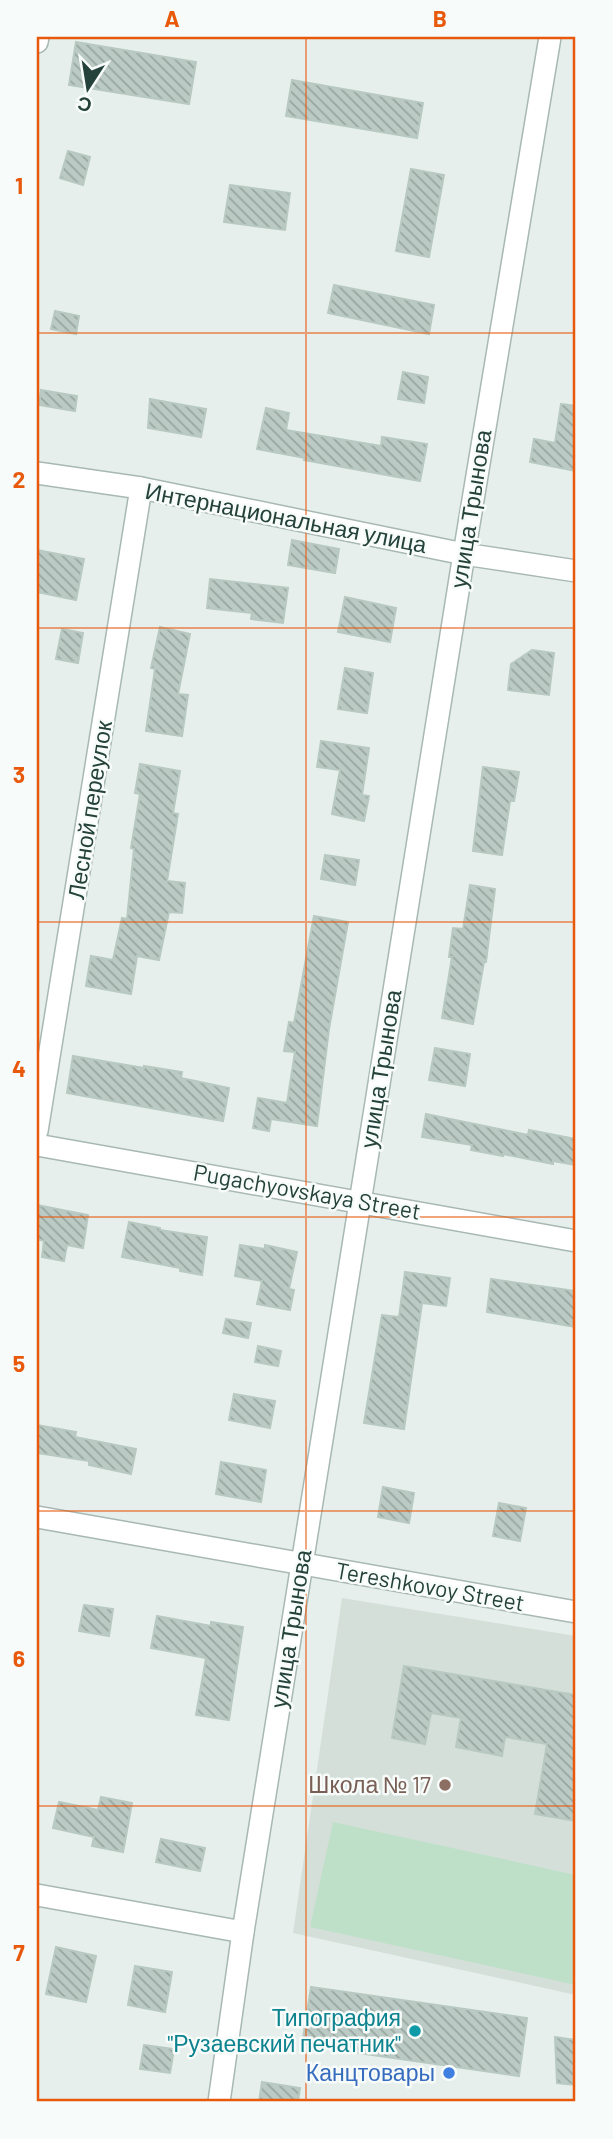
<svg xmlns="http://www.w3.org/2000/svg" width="613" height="2139" viewBox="0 0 613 2139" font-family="Barlow,sans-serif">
  <defs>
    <pattern id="building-back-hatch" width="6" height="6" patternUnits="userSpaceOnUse" patternTransform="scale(1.75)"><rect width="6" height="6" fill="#bbcac4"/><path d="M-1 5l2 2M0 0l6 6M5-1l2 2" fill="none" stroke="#98a6a0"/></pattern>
  </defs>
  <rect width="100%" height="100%" fill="#e6efeb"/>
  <path fill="#d4dfda" d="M342,1598L576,1636V1995L293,1933Z"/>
  <path fill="#bfe0c8" d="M333,1822L576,1875V1985L310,1927Z"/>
  <g fill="url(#building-back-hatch)" stroke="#b8c9c2" stroke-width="2">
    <path d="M76,42L196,62L189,104L69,85Z"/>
    <path d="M292,80L423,103L417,138L286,116Z"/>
    <path d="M68,151L90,157L83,185L60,178Z"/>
    <path d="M411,169L444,175L429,257L396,251Z"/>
    <path d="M230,185L290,193L285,230L224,222Z"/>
    <path d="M334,285L434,305L429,334L328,313Z"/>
    <path d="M55,311L79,316L76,334L51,329Z"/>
    <path d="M403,372L428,377L424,403L398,399Z"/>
    <path d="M41,390L77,396L75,411L39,405Z"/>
    <path d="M150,399L206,409L201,437L148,428Z"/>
    <path d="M561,404L576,406V471L530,462L534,439L555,443Z"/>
    <path d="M266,408L289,413L286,430L381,446L382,437L427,444L420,481L304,460L305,458L257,449Z"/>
    <path d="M292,540L339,549L335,573L288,565Z"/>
    <path d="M37,550L84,559L76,600L37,592Z"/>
    <path d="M210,579L288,588L283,623L251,619L252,613L207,608Z"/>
    <path d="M345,597L396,608L390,642L338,632Z"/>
    <path d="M160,627L190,634L178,694L188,695L182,736L146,731L155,669L151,668Z"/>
    <path d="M62,629L83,633L78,663L56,659Z"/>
    <path d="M532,650L554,653L549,695L508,690L511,664Z"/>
    <path d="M345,668L373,673L367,713L338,709Z"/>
    <path d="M321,741L369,748L362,795L369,796L364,821L332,814L340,770L317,767Z"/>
    <path d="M140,764L180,771L173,813L178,814L167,881L185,883L182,913L169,912L159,960L137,956L131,994L86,986L91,956L113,960L122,918L127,919L134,849L131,848L140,794L135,793Z"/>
    <path d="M483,767L519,772L514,801H510L502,855L473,851Z"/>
    <path d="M325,855L359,860L355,885L321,879Z"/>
    <path d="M470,885L495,889L486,962H484L473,1024L442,1018L452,957H449L453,928L463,929Z"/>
    <path d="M314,916L348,922L329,1029L317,1126L271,1119L269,1131L253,1128L258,1098L287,1103L295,1052L284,1051L289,1022L294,1023Z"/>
    <path d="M435,1048L470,1054L465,1086L429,1080Z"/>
    <path d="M73,1056L144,1068V1066L182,1072L181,1078L229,1088L223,1121L67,1093Z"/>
    <path d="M426,1114L528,1135L529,1130L576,1139V1165L553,1161V1164L503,1154V1156L471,1150L472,1145L422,1137Z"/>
    <path d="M37,1205L88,1215L83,1248L67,1245L64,1261L42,1257L44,1241L37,1239Z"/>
    <path d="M129,1222L160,1228V1230L207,1237L202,1275L180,1271V1268L122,1257Z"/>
    <path d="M240,1245L265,1249V1245L297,1252L289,1289L294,1290L290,1310L257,1304L262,1281L235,1276Z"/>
    <path d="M405,1272L450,1278L446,1306L422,1303L404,1429L364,1423L382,1315L399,1317Z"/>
    <path d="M491,1279L576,1291V1327L487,1312Z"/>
    <path d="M226,1319L251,1323L248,1338L223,1333Z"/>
    <path d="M258,1346L281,1351L278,1366L255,1362Z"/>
    <path d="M234,1394L275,1401L270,1428L229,1420Z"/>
    <path d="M37,1425L76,1432L75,1437L136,1449L131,1474L89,1465V1461L37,1453Z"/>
    <path d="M221,1462L266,1470L261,1502L216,1494Z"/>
    <path d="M383,1487L414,1493L409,1523L378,1517Z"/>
    <path d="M499,1503L526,1508L520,1541L493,1536Z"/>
    <path d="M84,1605L113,1609L109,1636L79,1631Z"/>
    <path d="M157,1616L211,1626V1622L243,1627L229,1720L196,1715L206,1658L151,1648Z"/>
    <path d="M404,1666L576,1695V1821L535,1814L547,1744L505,1737L502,1756L456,1747L461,1718L431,1713L425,1744L392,1738Z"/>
    <path d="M101,1797L132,1803L123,1852L92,1846L94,1837L53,1828L59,1802L98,1810Z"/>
    <path d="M161,1839L205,1848L200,1871L156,1862Z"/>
    <path d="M56,1947L96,1956L86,2002L46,1994Z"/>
    <path d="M135,1966L172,1972L165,2012L128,2005Z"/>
    <path d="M311,1987L527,2018L519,2076L302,2045Z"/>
    <path d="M555,2037L576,2040V2085L557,2083Z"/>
    <path d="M144,2045L174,2049L170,2073L140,2069Z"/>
    <path d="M262,2082L300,2088L298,2102H259Z"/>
  </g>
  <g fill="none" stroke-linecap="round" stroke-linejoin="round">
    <defs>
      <g id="minor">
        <path d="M37,42L38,37"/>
        <path d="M37,473L141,488L464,554L576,571"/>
        <path d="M37,1131L141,488"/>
        <path d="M37,1145L576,1241"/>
        <path d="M37,1517L576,1612"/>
        <path d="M37,1895L243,1932"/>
        <path d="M219,2102L243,1932L464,554L550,37"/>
      </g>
    </defs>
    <use href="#minor" stroke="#a8b8b2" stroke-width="24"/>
    <use href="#minor" stroke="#fff" stroke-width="21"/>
  </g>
  <path fill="none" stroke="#e8590c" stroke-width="2" stroke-opacity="0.55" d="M306,37V2102M37,333H576M37,628H576M37,922H576M37,1217H576M37,1511H576M37,1806H576"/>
  <circle fill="#8d6e63" stroke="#f7fbf9" stroke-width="2.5" cx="445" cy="1785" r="7"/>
  <circle fill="#0f9aa8" stroke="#f7fbf9" stroke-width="2.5" cx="415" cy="2031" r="7"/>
  <circle fill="#3f7fe0" stroke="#f7fbf9" stroke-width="2.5" cx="449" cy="2073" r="7"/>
  <g text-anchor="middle" stroke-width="5" stroke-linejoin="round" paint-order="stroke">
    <g font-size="23" fill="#24423a" stroke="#f7fbf9">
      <text transform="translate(471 509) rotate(-81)" y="8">улица Трынова</text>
      <text transform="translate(286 518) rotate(11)" y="8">Интернациональная улица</text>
      <text transform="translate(90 810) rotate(-81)" y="8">Лесной переулок</text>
      <text transform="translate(381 1069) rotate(-81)" y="8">улица Трынова</text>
      <text transform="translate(307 1192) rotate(10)" y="8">Pugachyovskaya Street</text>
      <text transform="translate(430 1587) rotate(10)" y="8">Tereshkovoy Street</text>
      <text transform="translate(291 1629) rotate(-81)" y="8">улица Трынова</text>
    </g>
    <g font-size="23" fill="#785e54" stroke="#f7fbf9" text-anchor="end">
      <text x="431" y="1793">Школа № 17</text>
    </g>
    <g font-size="23" fill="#0d838f" stroke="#f7fbf9" text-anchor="end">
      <text x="401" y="2026">Типография<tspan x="401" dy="26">"Рузаевский печатник"</tspan></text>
    </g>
    <g font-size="23" fill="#366cbe" stroke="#f7fbf9" text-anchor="end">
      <text x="435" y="2081">Канцтовары</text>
    </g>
  </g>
  <rect width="613" height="2139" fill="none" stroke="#f7fbf9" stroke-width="77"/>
  <g transform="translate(88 88) rotate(192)" stroke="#f7fbf9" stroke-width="5" paint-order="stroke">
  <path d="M0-5L12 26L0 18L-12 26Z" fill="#24423a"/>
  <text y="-10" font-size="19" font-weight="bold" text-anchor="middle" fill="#24423a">С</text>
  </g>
  <rect x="38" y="38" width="536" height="2062" fill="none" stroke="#e8590c" stroke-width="2.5"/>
  <g font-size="23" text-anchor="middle" font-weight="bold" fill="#e8590c">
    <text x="172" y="27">A</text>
    <text x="440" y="27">B</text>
    <text x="19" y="194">1</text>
    <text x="19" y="488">2</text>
    <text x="19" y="783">3</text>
    <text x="19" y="1077">4</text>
    <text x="19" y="1372">5</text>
    <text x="19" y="1667">6</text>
    <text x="19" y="1961">7</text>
  </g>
</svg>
